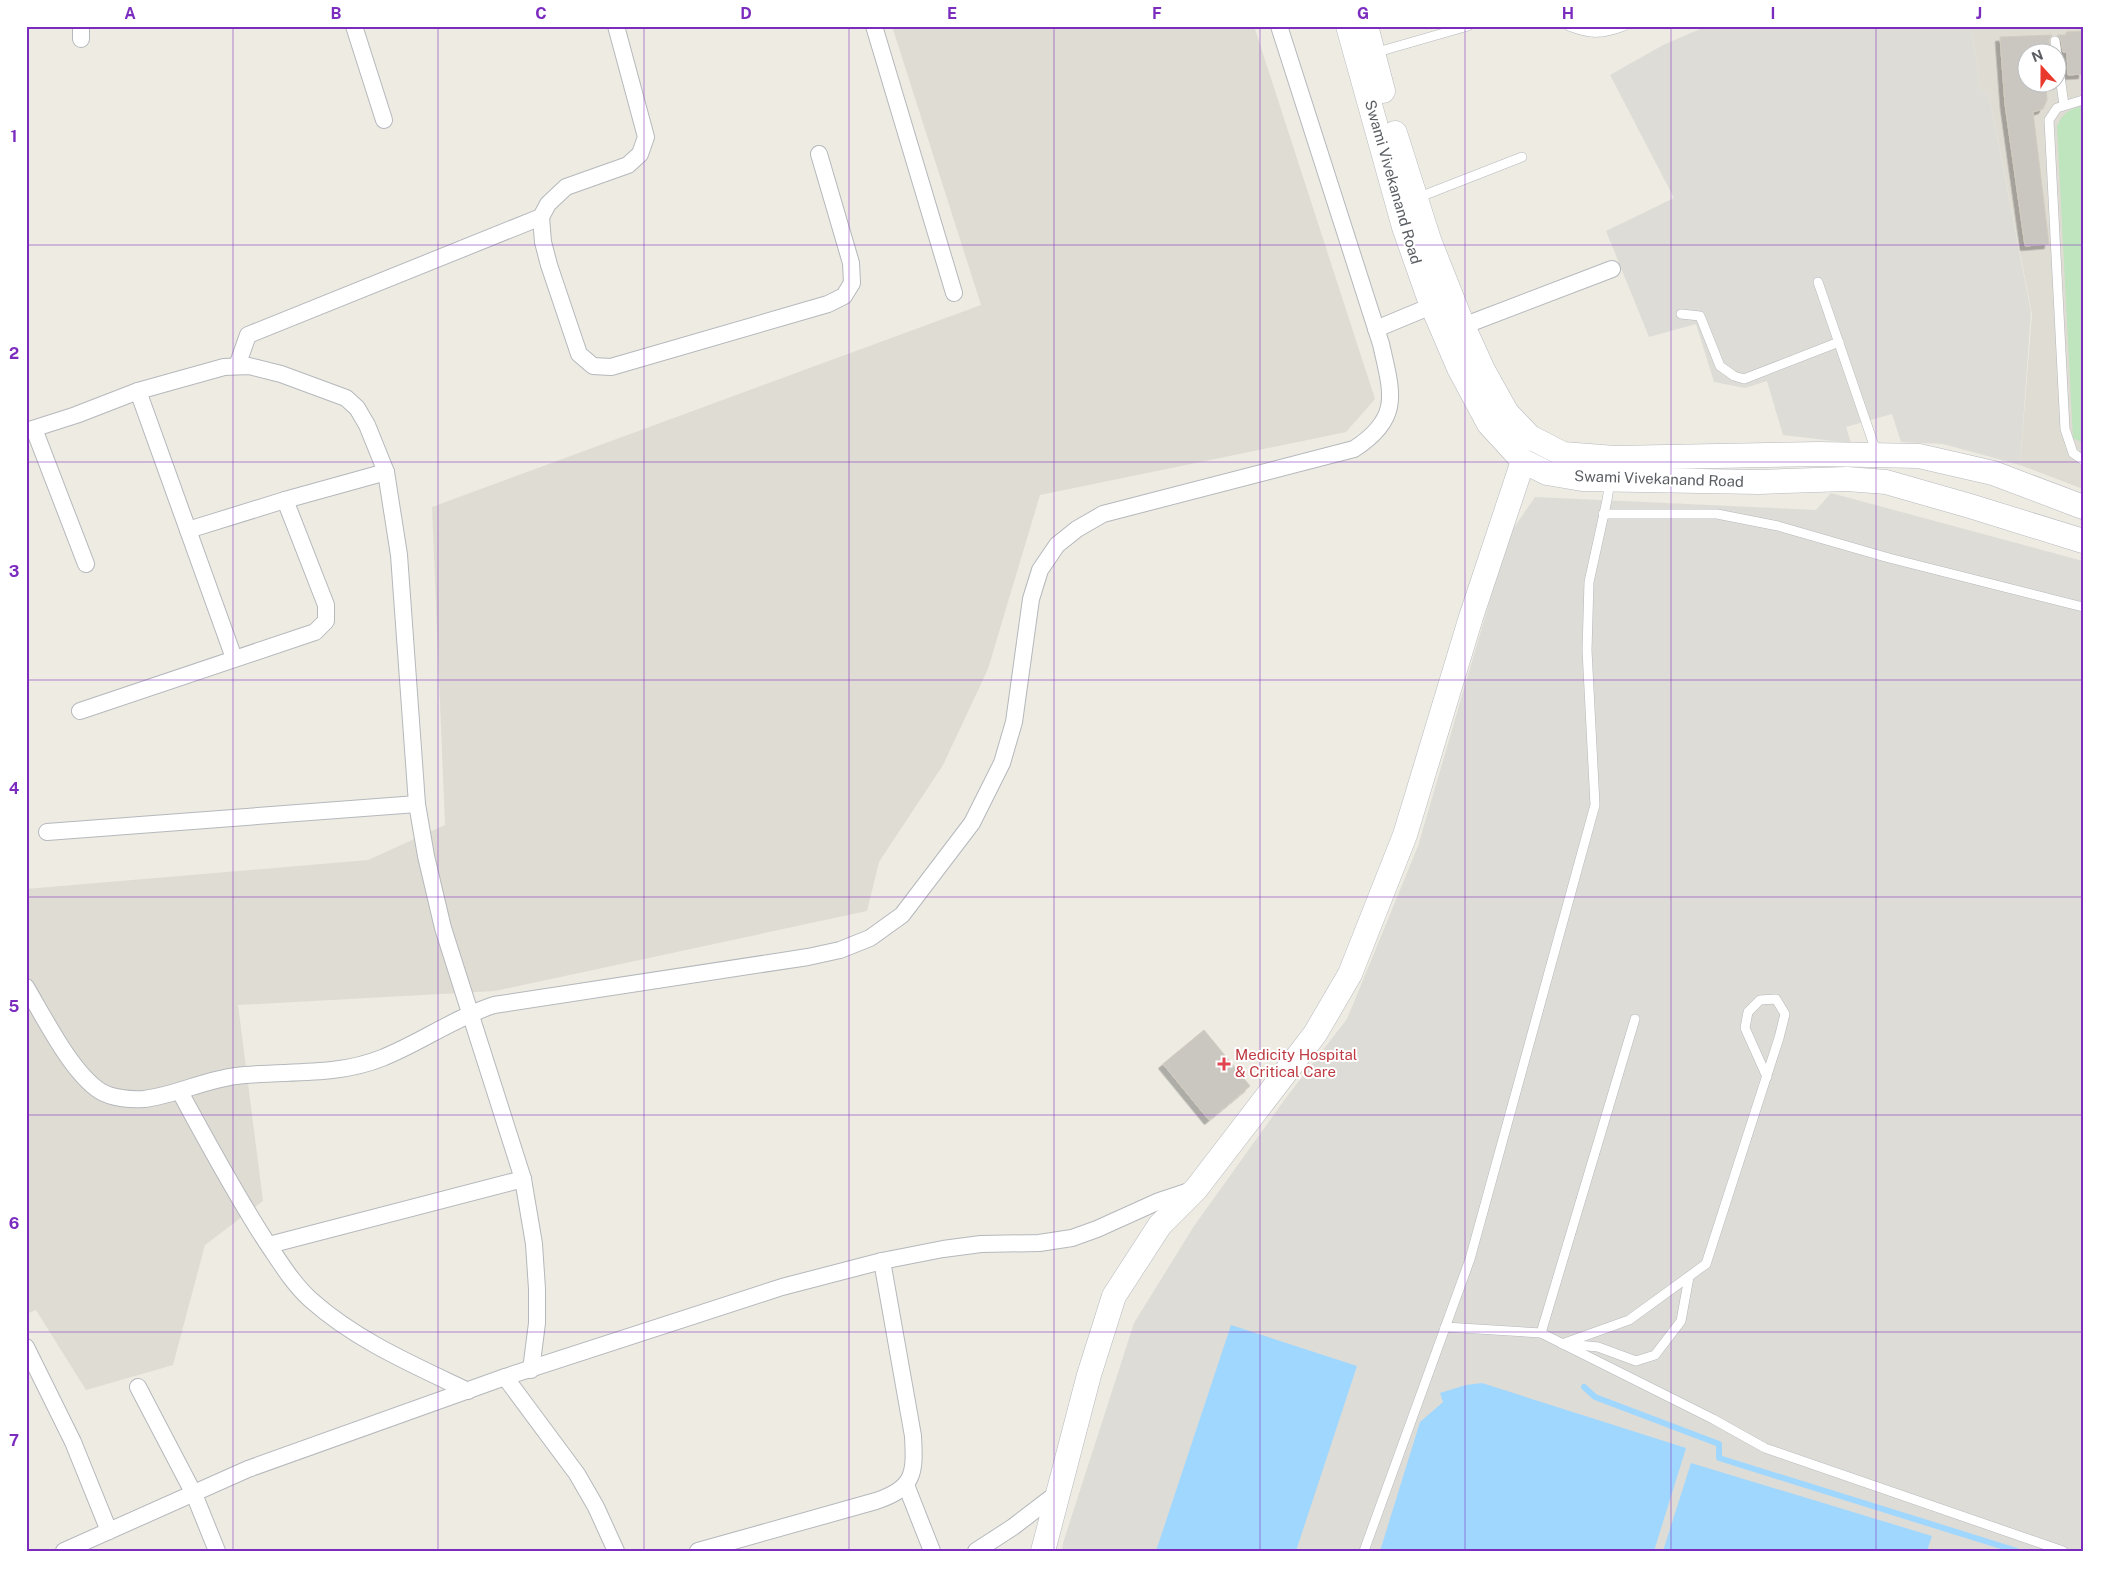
<svg xmlns="http://www.w3.org/2000/svg" width="2109" height="1577" viewBox="0 0 2109 1577" font-family="'Public Sans',sans-serif">
  <defs>
    <filter id="shadow"><feDropShadow dx="-4.5" dy="4.5" stdDeviation="0" flood-color="#0004"/></filter>
  </defs>
  <rect width="100%" height="100%" fill="#edebe2"/>
  <g fill="#dedcd6">
    <path d="M1707,26H1971L1981,91L1989,94L2031,312L2020,465L1943,444L1901,442L1892,414L1846,427L1851,443L1783,435L1767,381L1745,388L1714,382L1696,324L1649,337L1606,231L1674,198L1610,75L1663,45Z"/>
    <path d="M1831,493L2083,561V1551H1062L1063,1543L1134,1323L1194,1226L1288,1095L1347,1019L1418,846L1509,535L1535,497L1816,510Z"/>
  </g>
  <g fill="#dfdcd3" fill-rule="evenodd">
    <path d="M892,26H1254L1375,399L1346,432L1040,495L988,669L943,765L879,862L867,911L495,991L238,1005L263,1201L205,1245L173,1365L86,1390L36,1310L26,1314V889L368,860L445,825L432,507L981,305Z"/>
    <path d="M1971,26H2083V489L2020,465L2032,314L1989,94L1981,91ZM2026,52H2056V82H2026Z"/>
  </g>
  <path fill="#bee5be" d="M2083,106V443L2073,438L2057,126C2063,113 2069,109 2083,106Z"/>
  <g fill="#a0d7ff">
    <path d="M1231,1325L1357,1366L1296,1551H1156Z"/>
    <path d="M1482,1383L1686,1448L1654,1551H1380L1420,1422L1443,1402L1440,1393L1466,1385Z"/>
    <path d="M1691,1463L1932,1536L1927,1551H1663Z"/>
  </g>
  <g fill="none" stroke-linecap="round" stroke-linejoin="round">
    <path stroke="#a0d7ff" stroke-width="6" d="M1584,1387L1595,1397L1719,1444V1458L2017,1551"/>
  </g>
  <g fill="#cac7c1" stroke="#d2ccc0" filter="url(#shadow)">
    <path d="M2083,31V74L2068,75L2067,52H2063L2061,40L2057,35H2066V32Z"/>
    <path d="M2052,35L2049,39L2050,52H2026V82H2046L2047,100L2043,109L2033,112L2049,244L2025,246L2005,104L2000,37Z"/>
    <path d="M1204,1030L1250,1086L1209,1120L1163,1064Z"/>
  </g>
  <g fill="none" stroke-linecap="round" stroke-linejoin="round">
    <defs>
      <g id="lane">
        <path d="M1569,26C1592,35 1602,34 1624,26"/>
        <path d="M2055,41L2064,105"/>
        <path d="M1374,53L1468,26"/>
        <path d="M2083,100L2057,108L2049,120L2065,429L2073,453L2083,460"/>
        <path d="M1417,198L1522,157"/>
        <path d="M1818,282L1877,454"/>
        <path d="M1681,314L1700,316L1720,366L1734,376L1744,379L1839,342"/>
        <path d="M1603,514H1717L1778,526L1889,558L2083,607"/>
        <path d="M1445,1327L1541,1333L1713,1419L1765,1448L2063,1551"/>
        <path d="M1541,1333L1635,1019"/>
        <path d="M1562,1344L1629,1320L1706,1264L1779,1038L1785,1014L1776,999L1760,1000L1748,1012L1745,1028L1767,1077"/>
        <path d="M1567,1344L1598,1347L1636,1361L1655,1355L1681,1321L1689,1277"/>
        <path d="M1364,1551L1470,1259L1595,805L1587,650L1589,582L1607,500L1610,481"/>
      </g>
      <g id="street">
        <path d="M354,26L384,120"/>
        <path d="M616,26L646,137L640,154L628,165L566,187L548,204L541,217L543,242L549,265L579,354L593,366L611,367L828,304L844,296L852,283L851,263L819,154"/>
        <path d="M874,26L954,293"/>
        <path d="M81,39V26"/>
        <path d="M1463,326L1612,269"/>
        <path d="M1376,329L1441,302"/>
        <path d="M237,366L248,335L541,217"/>
        <path d="M138,391L234,658"/>
        <path d="M34,429L86,564"/>
        <path d="M26,431L76,415L138,391L224,367L249,366L281,374L346,398L357,408L367,425L386,472L399,555L417,804L426,856L443,928L523,1179L534,1244L537,1289V1323L531,1370"/>
        <path d="M188,530L285,500L386,472"/>
        <path d="M80,711L315,632L326,621V605L285,500"/>
        <path d="M47,832L417,804"/>
        <path d="M26,987C44,1017 71,1072 100,1091C111,1098 131,1100 144,1099C176,1095 204,1080 236,1076C285,1070 335,1077 382,1058C420,1043 454,1018 494,1005L808,957L840,950L870,938L902,915L972,823L1002,763L1014,722L1031,599L1040,570L1057,545L1077,529L1103,514L1354,449C1402,418 1392,393 1381,344L1279,26"/>
        <path d="M180,1092C208,1143 235,1194 267,1243C280,1262 293,1284 311,1300C357,1341 414,1365 468,1391"/>
        <path d="M269,1245L523,1179"/>
        <path d="M26,1347L73,1442L109,1531"/>
        <path d="M505,1377L577,1474L596,1507L616,1551"/>
        <path d="M138,1387L194,1494L217,1551"/>
        <path d="M906,1485L932,1551"/>
        <path d="M64,1551L248,1469L505,1377L782,1287L882,1261L943,1249L981,1244L1039,1243L1072,1238L1097,1229L1159,1201L1192,1190"/>
        <path d="M698,1551L876,1501C915,1488 915,1473 913,1436L882,1261"/>
        <path d="M976,1551L1013,1527L1060,1491"/>
      </g>
      <g id="secondary">
        <path d="M1348,26L1404,227L1429,298L1459,368L1489,424L1523,461L1547,473L1582,479L1759,482L1847,479L1886,482L1970,506L2083,541"/>
        <path d="M1366,26L1383,91"/>
        <path d="M1395,133L1429,240L1463,326L1483,370L1507,413L1530,437L1563,454L1615,458L1819,454L1919,456L1993,473L2083,507"/>
        <path d="M1043,1551L1089,1375L1114,1296L1160,1225L1196,1189L1315,1034L1350,974L1405,835L1471,617L1523,461"/>
      </g>
    </defs>
    <use href="#lane" stroke="#b5b8bc" stroke-width="10"/>
    <use href="#street" stroke="#b5b8bc" stroke-width="18"/>
    <use href="#secondary" stroke="#b6b9be" stroke-width="25"/>
    <use href="#lane" stroke="#fff" stroke-width="9"/>
    <use href="#street" stroke="#fff" stroke-width="16"/>
    <use href="#secondary" stroke="#fff" stroke-width="24"/>
  </g>
  <path fill="none" stroke="#7b2cbf" stroke-width="1" stroke-opacity="0.55" d="M233,26V1551M438,26V1551M644,26V1551M849,26V1551M1054,26V1551M1260,26V1551M1465,26V1551M1671,26V1551M1876,26V1551M26,245H2083M26,462H2083M26,680H2083M26,897H2083M26,1115H2083M26,1332H2083"/>
  <path fill="#e0444e" stroke="#fff" stroke-width="2" d="M1221.5 1056.5h5v5h5v5h-5v5h-5v-5h-5v-5h5z"/>
  <g text-anchor="middle" stroke-width="4" stroke-linejoin="round" paint-order="stroke">
    <g font-size="15" fill="#5a5e63" stroke="#fff">
      <text transform="translate(1393 182) rotate(74)" y="5">Swami Vivekanand Road</text>
      <text transform="translate(1659 479) rotate(2)" y="5">Swami Vivekanand Road</text>
    </g>
    <g font-size="15" fill="#be3a42" stroke="#fff" text-anchor="start">
      <text x="1235" y="1060">Medicity Hospital<tspan x="1235" dy="17">&amp; Critical Care</tspan></text>
    </g>
  </g>
  <rect width="2109" height="1577" fill="none" stroke="#ffffff" stroke-width="55"/>
  <g transform="translate(2042 68) rotate(339)"><circle r="24" fill="#ffffff" stroke="#bdbfc1"/>
  <path d="M0-4L9 19L0 12L-9 19Z" fill="#e9382c"/>
  <text y="-8" font-size="14" font-weight="bold" text-anchor="middle" fill="#5a5e63">N</text>
  </g>
  <rect x="28" y="28" width="2054" height="1522" fill="none" stroke="#7b2cbf" stroke-width="2"/>
  <g font-size="16" text-anchor="middle" font-weight="bold" fill="#7b2cbf">
    <text x="130" y="19">A</text>
    <text x="336" y="19">B</text>
    <text x="541" y="19">C</text>
    <text x="746" y="19">D</text>
    <text x="952" y="19">E</text>
    <text x="1157" y="19">F</text>
    <text x="1363" y="19">G</text>
    <text x="1568" y="19">H</text>
    <text x="1773" y="19">I</text>
    <text x="1979" y="19">J</text>
    <text x="14" y="142">1</text>
    <text x="14" y="359">2</text>
    <text x="14" y="577">3</text>
    <text x="14" y="794">4</text>
    <text x="14" y="1012">5</text>
    <text x="14" y="1229">6</text>
    <text x="14" y="1446">7</text>
  </g>
</svg>
